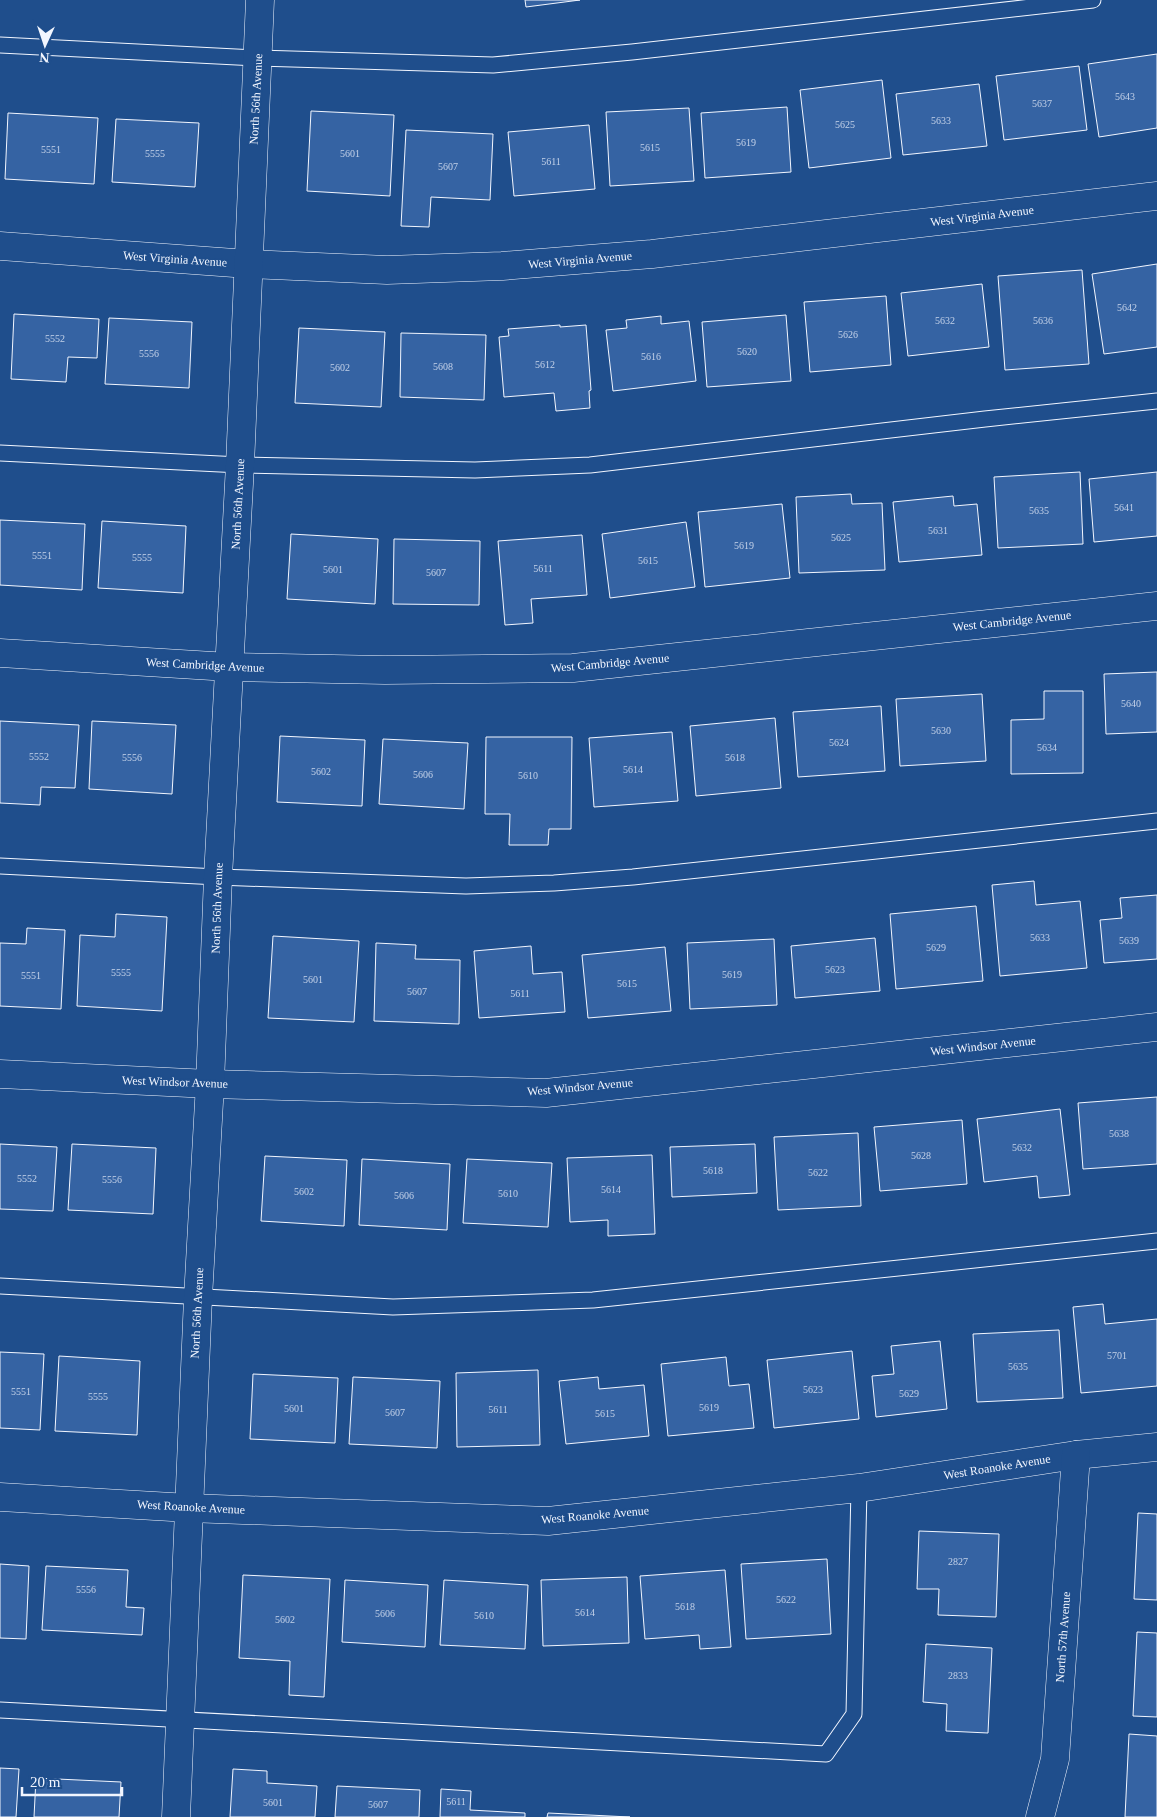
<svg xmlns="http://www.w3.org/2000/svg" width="1157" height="1817" viewBox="0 0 1157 1817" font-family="'Times New Roman',serif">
  <rect width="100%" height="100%" fill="#1f4e8c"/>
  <g fill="#3563a3" stroke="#f2f6ff">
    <path d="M525,0H580L526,7Z"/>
    <path d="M1157,54V128L1099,137L1088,64Z"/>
    <path d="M1079,66L1087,130L1004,140L996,76Z"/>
    <path d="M882,80L891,158L809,168L800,90Z"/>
    <path d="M979,84L987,146L903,155L896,94Z"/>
    <path d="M787,107L791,172L705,178L701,113Z"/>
    <path d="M689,108L694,181L610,186L606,112Z"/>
    <path d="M311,111L394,115L390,196L307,191Z"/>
    <path d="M8,113L98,118L94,184L5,179Z"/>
    <path d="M116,119L199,123L195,187L112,182Z"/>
    <path d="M589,125L595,189L514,196L508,132Z"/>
    <path d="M406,130L493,134L490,200L431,197L429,227L401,226Z"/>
    <path d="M1157,264V347L1104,354L1092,274Z"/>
    <path d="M1082,270L1089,364L1005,370L998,276Z"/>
    <path d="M982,284L989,347L908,356L901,293Z"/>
    <path d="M886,296L891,365L810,372L804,302Z"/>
    <path d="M14,314L99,319L97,358L68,357L66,382L11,379Z"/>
    <path d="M786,315L791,381L707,387L702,322Z"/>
    <path d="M661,316V324L689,321L696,381L613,391L606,330L627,328L626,320Z"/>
    <path d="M109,318L192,322L189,388L105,384Z"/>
    <path d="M560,325V327L586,325L591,390L589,391L590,408L556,411L554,393L504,397L499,337L509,336L508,329Z"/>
    <path d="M299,328L385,332L381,407L295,403Z"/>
    <path d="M401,333L486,335L484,400L400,397Z"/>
    <path d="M1080,472L1083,544L998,548L994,477Z"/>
    <path d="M1157,472V536L1094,542L1089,479Z"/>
    <path d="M851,494L852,504L882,503L885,570L799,573L796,497Z"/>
    <path d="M953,496L954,506L977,504L982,555L899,562L893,502Z"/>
    <path d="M782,504L790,578L705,587L698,512Z"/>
    <path d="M0,520L85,524L82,590L0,585Z"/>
    <path d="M102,521L186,526L183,593L98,588Z"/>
    <path d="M686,522L695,587L610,598L602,534Z"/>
    <path d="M291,534L378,539L375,604L287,599Z"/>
    <path d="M582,535L587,595L531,599L533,623L505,625L498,541Z"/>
    <path d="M394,539L480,541L479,605L393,604Z"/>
    <path d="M1157,672V732L1106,734L1104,674Z"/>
    <path d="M1044,691H1083V773L1011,774V720L1044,719Z"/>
    <path d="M982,694L986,761L900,766L896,699Z"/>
    <path d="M881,706L885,771L798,777L793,712Z"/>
    <path d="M775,718L781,788L696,796L690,726Z"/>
    <path d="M0,721L79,725L75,788L41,787L40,805L0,803Z"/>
    <path d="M92,721L176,725L172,794L89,789Z"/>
    <path d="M672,732L678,801L594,807L589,738Z"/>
    <path d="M280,736L365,740L362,806L277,802Z"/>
    <path d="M486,737H572L571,829H549L548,845H509L510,814H485Z"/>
    <path d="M383,739L468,743L464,809L379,804Z"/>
    <path d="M1034,881L1036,905L1080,901L1087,968L1000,976L992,885Z"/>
    <path d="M1157,895V959L1104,963L1100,920L1122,918L1120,898Z"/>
    <path d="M976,906L983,981L896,989L890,914Z"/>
    <path d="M116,914L167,917L162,1011L77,1006L80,935L115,937Z"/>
    <path d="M27,928L65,930L61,1009L0,1006V943L26,944Z"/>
    <path d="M273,936L359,941L354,1022L268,1018Z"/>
    <path d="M875,938L880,991L795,998L791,946Z"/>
    <path d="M774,939L777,1005L690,1009L687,943Z"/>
    <path d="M376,943L416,945L415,959L460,960L459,1024L374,1021Z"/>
    <path d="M531,946L533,974L562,972L565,1012L479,1018L474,951Z"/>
    <path d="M665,947L671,1011L588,1018L582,955Z"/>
    <path d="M1157,1097V1164L1083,1169L1078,1103Z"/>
    <path d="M1060,1109L1070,1195L1039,1198L1037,1176L984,1182L977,1119Z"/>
    <path d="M962,1120L967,1184L880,1191L874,1127Z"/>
    <path d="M858,1133L861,1206L778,1210L774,1137Z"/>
    <path d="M0,1144L57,1147L53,1211L0,1209Z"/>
    <path d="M72,1144L156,1148L153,1214L68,1210Z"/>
    <path d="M755,1144L757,1193L672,1197L670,1147Z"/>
    <path d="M652,1155L655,1234L608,1236V1220L570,1222L567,1158Z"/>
    <path d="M265,1156L347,1160L344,1226L261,1221Z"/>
    <path d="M362,1159L450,1164L447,1230L359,1225Z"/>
    <path d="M467,1159L552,1163L548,1227L463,1223Z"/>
    <path d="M1103,1304L1105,1324L1157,1319V1386L1081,1393L1073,1307Z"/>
    <path d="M1059,1330L1063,1398L977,1402L973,1334Z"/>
    <path d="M940,1341L947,1409L876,1417L872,1376L894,1374L891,1346Z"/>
    <path d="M852,1351L859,1419L774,1428L767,1360Z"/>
    <path d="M0,1352L44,1354L40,1430L0,1428Z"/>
    <path d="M59,1356L140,1361L137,1435L55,1431Z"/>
    <path d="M726,1357L729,1386L749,1384L754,1428L668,1436L661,1364Z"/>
    <path d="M538,1370L540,1445L457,1447L456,1373Z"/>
    <path d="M253,1374L338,1378L335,1443L250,1439Z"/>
    <path d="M353,1377L440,1381L437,1448L349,1444Z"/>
    <path d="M598,1377L599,1389L644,1385L649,1436L566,1444L559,1381Z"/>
    <path d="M1138,1513L1157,1514V1600L1134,1599Z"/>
    <path d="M919,1531L999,1534L996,1617L938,1615L939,1589H917Z"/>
    <path d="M827,1559L831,1634L746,1639L741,1564Z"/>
    <path d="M0,1564L29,1566L26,1639L0,1638Z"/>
    <path d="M46,1566L128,1570L126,1607L144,1608L142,1635L42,1630Z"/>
    <path d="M725,1570L731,1647L700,1649L699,1635L645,1639L640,1576Z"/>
    <path d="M243,1575L330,1579L324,1697L289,1695L290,1661L239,1658Z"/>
    <path d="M627,1577L629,1643L543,1646L541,1580Z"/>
    <path d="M345,1580L428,1585L425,1647L342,1642Z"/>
    <path d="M444,1580L528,1585L525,1649L440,1645Z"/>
    <path d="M1137,1632L1157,1633V1717L1133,1716Z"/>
    <path d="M926,1644L992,1648L988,1733L946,1731L947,1704L923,1702Z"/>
    <path d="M1129,1734L1157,1736V1817H1125Z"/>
    <path d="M0,1768L19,1769L16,1817H0Z"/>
    <path d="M233,1769L267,1771V1783L317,1786L315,1817H230Z"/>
    <path d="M36,1778L121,1782L119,1817H34Z"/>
    <path d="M337,1786L420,1790L419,1817H335Z"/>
    <path d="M441,1789L471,1791L470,1810L525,1813V1817H440Z"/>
    <path d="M548,1813L630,1817H547Z"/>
  </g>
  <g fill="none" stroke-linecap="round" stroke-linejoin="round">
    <defs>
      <g id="lane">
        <path d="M0,45L258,58L493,65L632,52L1093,0"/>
        <path d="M0,453L240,465L475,470L590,465L985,419L1157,401"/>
        <path d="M0,866L218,877L466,886L554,883L633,877L1157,821"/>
        <path d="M0,1286L393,1307L593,1300L1157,1241"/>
        <path d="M0,1710L826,1754L854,1714L859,1488"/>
      </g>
      <g id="street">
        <path d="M0,246L248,264L387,270L502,266L652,254L1157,196"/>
        <path d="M0,653L229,667L385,670L573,668L1157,606"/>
        <path d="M0,1074L210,1084L546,1093L1157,1027"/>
        <path d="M0,1497L189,1508L548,1521L859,1488L1076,1455L1157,1447"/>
        <path d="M176,1817L198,1298L210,1084L218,877L240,465L260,0"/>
        <path d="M1040,1817L1055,1759L1076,1455"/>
      </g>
    </defs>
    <use href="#lane" stroke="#f2f6ff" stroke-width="17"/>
    <use href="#street" stroke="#f2f6ff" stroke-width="29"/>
    <use href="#lane" stroke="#1f4e8c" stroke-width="15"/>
    <use href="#street" stroke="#1f4e8c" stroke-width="28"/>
  </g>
  <g text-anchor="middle" stroke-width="4" stroke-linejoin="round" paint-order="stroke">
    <g font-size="10" fill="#c3d1e8">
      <text x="1125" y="100">5643</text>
      <text x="1042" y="107">5637</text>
      <text x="941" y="124">5633</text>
      <text x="845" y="128">5625</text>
      <text x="746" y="146">5619</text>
      <text x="650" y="151">5615</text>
      <text x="51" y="153">5551</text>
      <text x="155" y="157">5555</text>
      <text x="350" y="157">5601</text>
      <text x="551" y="165">5611</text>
      <text x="448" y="170">5607</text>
      <text x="1127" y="311">5642</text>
      <text x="945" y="324">5632</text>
      <text x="1043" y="324">5636</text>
      <text x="848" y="338">5626</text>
      <text x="55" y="342">5552</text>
      <text x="747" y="355">5620</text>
      <text x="149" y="357">5556</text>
      <text x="651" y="360">5616</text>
      <text x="545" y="368">5612</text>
      <text x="443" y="370">5608</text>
      <text x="340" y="371">5602</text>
      <text x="1124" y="511">5641</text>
      <text x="1039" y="514">5635</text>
      <text x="938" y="534">5631</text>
      <text x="841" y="541">5625</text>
      <text x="744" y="549">5619</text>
      <text x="42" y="559">5551</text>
      <text x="142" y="561">5555</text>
      <text x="648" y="564">5615</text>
      <text x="543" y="572">5611</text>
      <text x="333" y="573">5601</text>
      <text x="436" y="576">5607</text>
      <text x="1131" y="707">5640</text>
      <text x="941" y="734">5630</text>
      <text x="839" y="746">5624</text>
      <text x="1047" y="751">5634</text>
      <text x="39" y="760">5552</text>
      <text x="132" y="761">5556</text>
      <text x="735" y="761">5618</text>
      <text x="633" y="773">5614</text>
      <text x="321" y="775">5602</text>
      <text x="423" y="778">5606</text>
      <text x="528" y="779">5610</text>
      <text x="1040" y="941">5633</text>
      <text x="1129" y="944">5639</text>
      <text x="936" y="951">5629</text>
      <text x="835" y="973">5623</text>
      <text x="121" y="976">5555</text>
      <text x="732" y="978">5619</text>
      <text x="31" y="979">5551</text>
      <text x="313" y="983">5601</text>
      <text x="627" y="987">5615</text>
      <text x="417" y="995">5607</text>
      <text x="520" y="997">5611</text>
      <text x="1119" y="1137">5638</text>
      <text x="1022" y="1151">5632</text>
      <text x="921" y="1159">5628</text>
      <text x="713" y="1174">5618</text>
      <text x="818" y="1176">5622</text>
      <text x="27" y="1182">5552</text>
      <text x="112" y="1183">5556</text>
      <text x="611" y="1193">5614</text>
      <text x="304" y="1195">5602</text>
      <text x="508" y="1197">5610</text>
      <text x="404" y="1199">5606</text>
      <text x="1117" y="1359">5701</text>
      <text x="1018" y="1370">5635</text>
      <text x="813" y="1393">5623</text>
      <text x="21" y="1395">5551</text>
      <text x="909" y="1397">5629</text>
      <text x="98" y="1400">5555</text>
      <text x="709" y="1411">5619</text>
      <text x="294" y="1412">5601</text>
      <text x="498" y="1413">5611</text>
      <text x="395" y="1416">5607</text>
      <text x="605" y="1417">5615</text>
      <text x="958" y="1565">2827</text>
      <text x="86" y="1593">5556</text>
      <text x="786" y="1603">5622</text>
      <text x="685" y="1610">5618</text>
      <text x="585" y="1616">5614</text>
      <text x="385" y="1617">5606</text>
      <text x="484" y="1619">5610</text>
      <text x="285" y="1623">5602</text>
      <text x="958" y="1679">2833</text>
      <text x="456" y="1805">5611</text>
      <text x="273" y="1806">5601</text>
      <text x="378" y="1808">5607</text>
    </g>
    <g font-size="12" fill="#f2f6ff" stroke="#1f4e8c">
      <text transform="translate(256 99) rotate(-87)" y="4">North 56th Avenue</text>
      <text transform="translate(982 216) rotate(-7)" y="4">West Virginia Avenue</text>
      <text transform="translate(175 259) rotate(4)" y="4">West Virginia Avenue</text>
      <text transform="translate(580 260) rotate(-5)" y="4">West Virginia Avenue</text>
      <text transform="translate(238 504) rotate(-87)" y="4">North 56th Avenue</text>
      <text transform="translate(1012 621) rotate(-6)" y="4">West Cambridge Avenue</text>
      <text transform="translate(610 663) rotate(-5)" y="4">West Cambridge Avenue</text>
      <text transform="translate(205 665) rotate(3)" y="4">West Cambridge Avenue</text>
      <text transform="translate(217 908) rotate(-88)" y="4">North 56th Avenue</text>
      <text transform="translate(983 1046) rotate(-6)" y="4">West Windsor Avenue</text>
      <text transform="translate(175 1082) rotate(2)" y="4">West Windsor Avenue</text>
      <text transform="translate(580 1087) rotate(-5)" y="4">West Windsor Avenue</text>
      <text transform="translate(197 1313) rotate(-87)" y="4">North 56th Avenue</text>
      <text transform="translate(997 1467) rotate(-9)" y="4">West Roanoke Avenue</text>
      <text transform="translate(191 1507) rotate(3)" y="4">West Roanoke Avenue</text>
      <text transform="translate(595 1515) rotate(-5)" y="4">West Roanoke Avenue</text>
      <text transform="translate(1063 1637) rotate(-86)" y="4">North 57th Avenue</text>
    </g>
  </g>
  <g transform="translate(45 45) rotate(183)" stroke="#1f4e8c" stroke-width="4" paint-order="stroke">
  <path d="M0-4L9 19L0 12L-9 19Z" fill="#f2f6ff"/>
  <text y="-8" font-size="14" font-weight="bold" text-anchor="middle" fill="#f2f6ff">N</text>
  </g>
  <path d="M22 1787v8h100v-8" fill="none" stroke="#f2f6ff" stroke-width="2.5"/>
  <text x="30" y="1787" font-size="15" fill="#f2f6ff" stroke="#1f4e8c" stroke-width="4" paint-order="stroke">20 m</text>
</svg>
